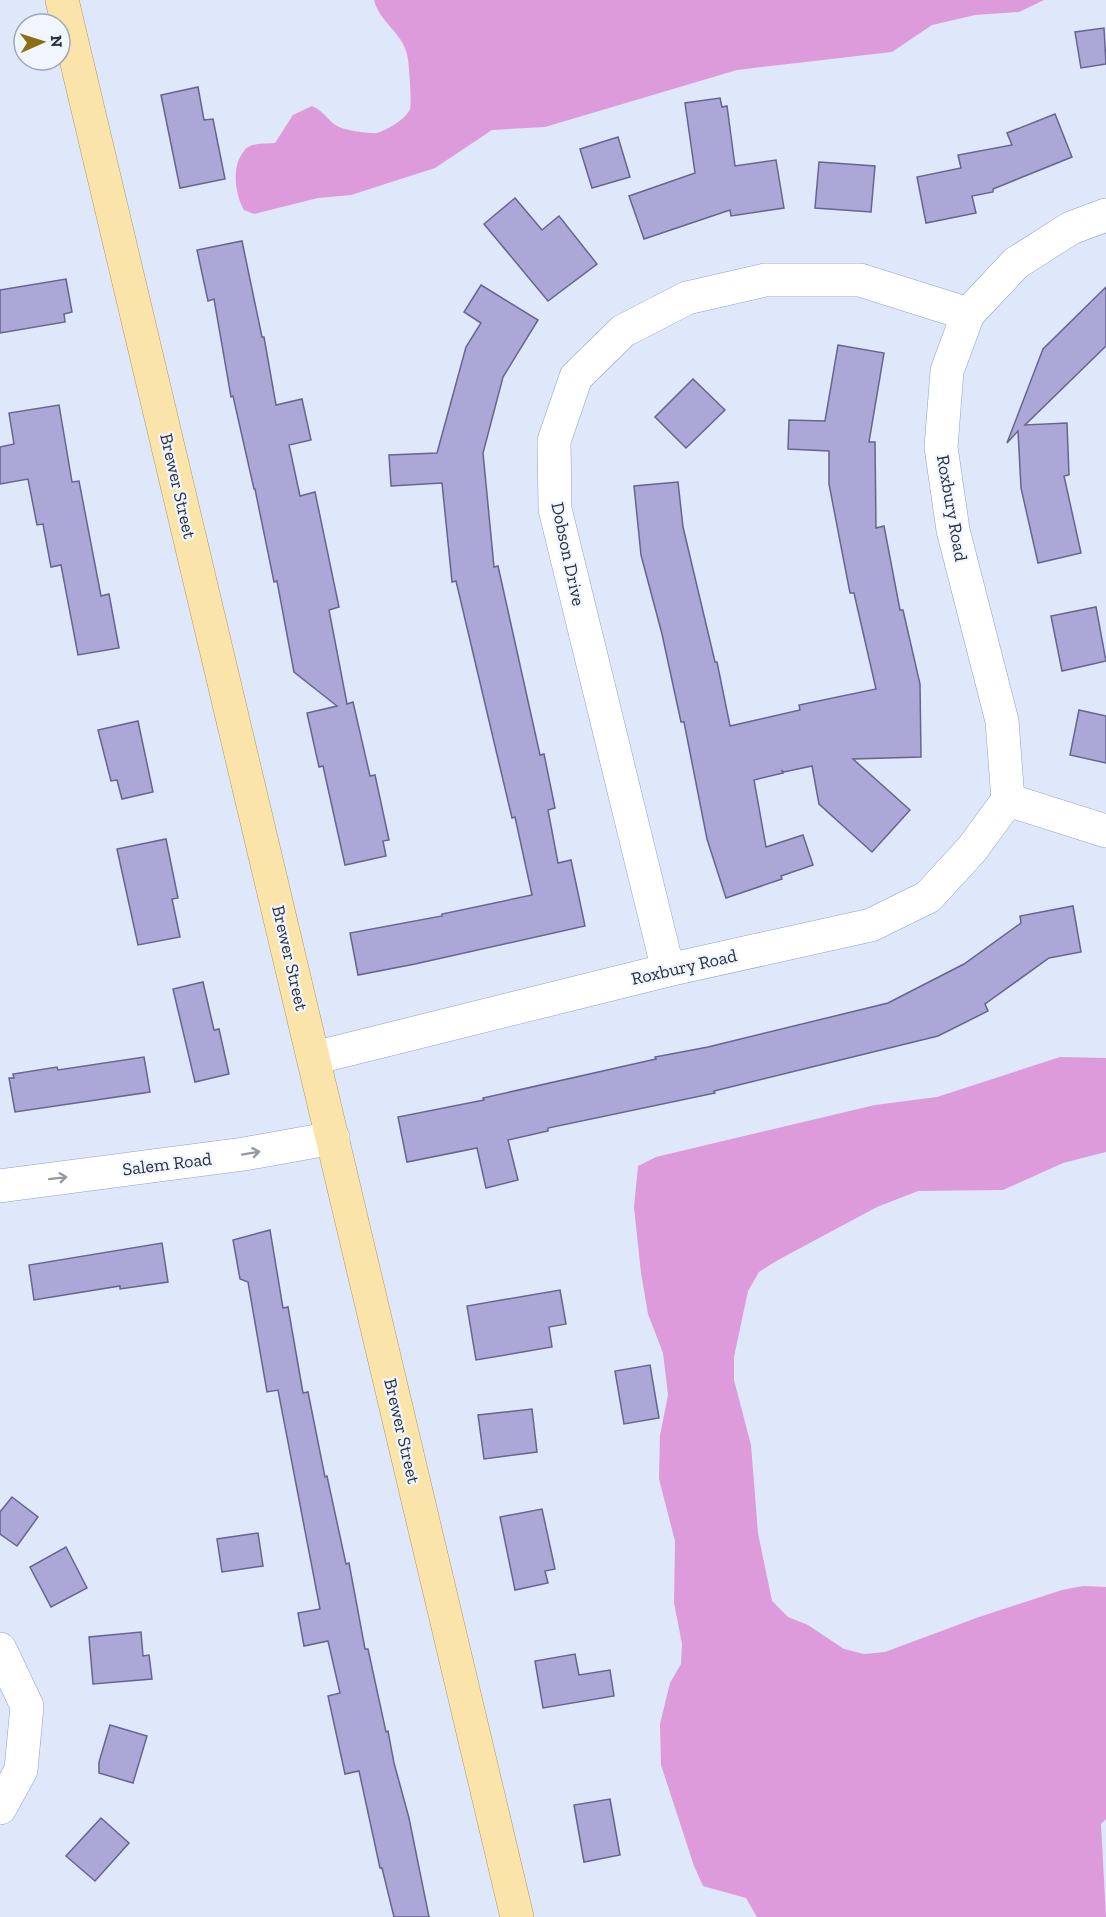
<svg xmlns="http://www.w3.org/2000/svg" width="1106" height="1917" viewBox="0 0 1106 1917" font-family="'Zilla Slab',serif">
  <rect width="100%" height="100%" fill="#dfe7fa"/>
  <g fill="#de9bdc">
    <path d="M374,0H1044L1019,12L975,15L932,25L892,52L737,70L545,127L492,130L435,168L351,195L318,198L254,214L244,210C235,195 231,166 244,151C250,142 265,144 275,143L293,115L312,106C325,112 327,120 337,126C343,130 370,134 377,133C387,130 406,119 410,109C412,102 409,61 407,54C401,31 380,23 374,0Z"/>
    <path d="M1060,1057L1106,1058V1152L1063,1163L1003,1190L918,1191L877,1207L778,1260L759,1272L748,1291L734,1357V1380L751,1445L758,1533L772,1601L788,1617L808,1625L844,1649L864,1654L885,1652L979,1617L1062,1590L1083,1586L1106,1587V1819L1101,1824L1106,1917H757L746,1898L703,1886L694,1866L661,1765L660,1724L670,1683L681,1664L682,1644L674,1603L675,1541L659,1479L660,1435L668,1395L663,1353L648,1314L641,1273L634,1207L638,1166L656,1157L875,1105L937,1097Z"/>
  </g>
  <g fill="#aba8d7" stroke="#67648f" stroke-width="1.5">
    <path d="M1104,28L1106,64L1081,68L1075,32Z"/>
    <path d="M198,87L204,120L213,119L225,179L180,188L161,95Z"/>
    <path d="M720,98L722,107L727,106L735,166L776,160L784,208L731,216L730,210L644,239L629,196L695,173L685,103Z"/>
    <path d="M1055,114L1072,157L993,189V192L972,196L976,213L926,223L917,177L961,168L958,155L1012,145L1007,133Z"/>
    <path d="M618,137L630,177L592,188L580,149Z"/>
    <path d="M819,162L875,166L871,212L815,208Z"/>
    <path d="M515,198L542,230L559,216L597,264L548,301L484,224Z"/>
    <path d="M242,241L262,337H264L276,405L302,399L311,440L289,445L300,496L315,492L339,607L329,610L347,704L353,702L370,776L375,775L389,840L383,841L386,856L345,865L323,766L319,767L307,713L337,706L294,672L277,581L274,582L255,489H254L233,396L231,397L214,299L208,301L197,250Z"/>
    <path d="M66,279L72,312L64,314L65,322L0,333V290Z"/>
    <path d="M481,285L538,320L503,377L483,453L494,567L498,566L540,755L544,754L555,808L548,810L558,863L571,860L585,926L415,964L358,975L350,933L442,916V914L532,895L515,817L512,818L456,581L452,582L442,483L391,486L389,455L437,453L466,347L481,323L464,312Z"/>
    <path d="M1106,287V346L1025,425L1067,423L1069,475L1064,476L1081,553L1038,563L1021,488L1018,431L1007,443L1043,349Z"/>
    <path d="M838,345L884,353L869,442H875L876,528L884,526L900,610H903L920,684L921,757L853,759L910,810L872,852L819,804L812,766L784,772L782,771L783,773L754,780L766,847L803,835L813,865L781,876L782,879L726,898L707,839L684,722H681L662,634L641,555L634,486L678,482L683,527L715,662H717L730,726L800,710L799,705L876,689L854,593H850L829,484V451L788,449L789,420L825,421Z"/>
    <path d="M693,379L725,410L686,448L655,417Z"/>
    <path d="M59,405L72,482L79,481L101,596L109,594L119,648L78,655L61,565L51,567L43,524L37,525L28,479L0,484V447L14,444L9,413Z"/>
    <path d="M1096,607L1106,661L1062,671L1051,616Z"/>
    <path d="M1079,710L1106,716V763L1070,755Z"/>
    <path d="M138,721L153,792L122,799L117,780L111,781L98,730Z"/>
    <path d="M166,839L178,898L172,899L180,937L138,945L117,849Z"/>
    <path d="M1073,906L1081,952L1049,958L985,1004L988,1011L938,1036L714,1091L715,1093L548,1128V1131L508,1140L518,1180L486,1188L477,1148L407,1162L398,1117L484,1100L483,1098L656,1059L655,1057L708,1047L888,1003L964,964L1021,923L1020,916Z"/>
    <path d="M203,982L214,1030L219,1029L229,1074L195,1082L173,989Z"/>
    <path d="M144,1057L150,1092L15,1112L9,1078H14L13,1074L57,1067L58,1070Z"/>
    <path d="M270,1230L283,1308L288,1307L303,1393L308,1392L325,1477L327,1476L346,1564L349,1563L365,1649H368L386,1732L388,1731L394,1763L409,1818L429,1917H394L382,1868H380L359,1771L345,1774L328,1696L340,1693L328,1641L304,1646L298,1613L320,1609L278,1390L267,1392L248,1282L240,1279L233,1240Z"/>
    <path d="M162,1243L168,1282L120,1289V1286L34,1300L29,1265Z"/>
    <path d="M560,1290L566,1324L549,1327L552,1347L476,1360L467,1306Z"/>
    <path d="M650,1365L659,1418L624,1424L615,1371Z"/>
    <path d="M532,1409L537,1452L484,1459L478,1415Z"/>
    <path d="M12,1497L38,1517L17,1546L0,1534V1512Z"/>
    <path d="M542,1509L555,1569L545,1571L548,1583L515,1590L500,1517Z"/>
    <path d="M258,1533L263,1566L222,1572L217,1539Z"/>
    <path d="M66,1547L87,1588L51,1607L30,1567Z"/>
    <path d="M141,1632L143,1656L149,1655L152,1679L93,1684L89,1637Z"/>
    <path d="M575,1654L579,1675L610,1670L614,1696L543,1708L535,1661Z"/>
    <path d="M110,1725L147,1736L133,1783L99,1773V1762Z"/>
    <path d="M610,1799L620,1855L584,1862L574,1805Z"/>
    <path d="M101,1818L129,1843L95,1881L66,1856Z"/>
  </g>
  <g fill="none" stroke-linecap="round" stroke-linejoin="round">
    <defs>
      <g id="minor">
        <path d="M1008,800L1002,721L953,530L941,447L947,371L968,314L1016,263L1071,228L1106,215"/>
        <path d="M668,970L555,509L554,441L576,377L623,331L687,298L765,280H860L968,314"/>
        <path d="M314,1058L668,970L871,925L928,897L972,849L1008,800L1106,831"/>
        <path d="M0,1186L244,1154L333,1138"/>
        <path d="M0,1649L27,1706L21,1770L0,1808"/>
      </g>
      <path id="major" d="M62,0L517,1917"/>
    </defs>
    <use href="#minor" stroke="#8fa1ce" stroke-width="34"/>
    <use href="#major" stroke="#b09961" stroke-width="34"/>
    <use href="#minor" stroke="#fff" stroke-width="33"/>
    <use href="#major" stroke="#fbe4aa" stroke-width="33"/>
  </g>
  <defs><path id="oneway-shaft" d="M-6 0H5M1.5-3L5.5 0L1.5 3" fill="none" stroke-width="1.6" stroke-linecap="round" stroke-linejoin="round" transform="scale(1.5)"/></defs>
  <g stroke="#9498a0">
    <use href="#oneway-shaft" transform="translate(251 1153) rotate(-10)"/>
    <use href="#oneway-shaft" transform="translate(58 1178) rotate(-7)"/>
  </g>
  <g text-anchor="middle" stroke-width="4.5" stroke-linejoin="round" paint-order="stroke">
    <g font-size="18" fill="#293042" stroke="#f0f5fe">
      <text transform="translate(178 486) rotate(77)" y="6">Brewer Street</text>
      <text transform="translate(952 508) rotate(80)" y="6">Roxbury Road</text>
      <text transform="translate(568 554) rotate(78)" y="6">Dobson Drive</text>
      <text transform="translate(290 958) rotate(77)" y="6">Brewer Street</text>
      <text transform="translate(684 967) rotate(-13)" y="6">Roxbury Road</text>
      <text transform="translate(167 1164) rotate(-7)" y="6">Salem Road</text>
      <text transform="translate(402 1431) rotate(77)" y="6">Brewer Street</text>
    </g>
  </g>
  <g transform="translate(42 42) rotate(87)"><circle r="28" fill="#f0f5fe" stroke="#a0a6b3" stroke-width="1.5"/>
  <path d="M0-4.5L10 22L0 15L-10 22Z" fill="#8e6e12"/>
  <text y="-9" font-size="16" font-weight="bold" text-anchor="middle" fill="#293042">N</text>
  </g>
</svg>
